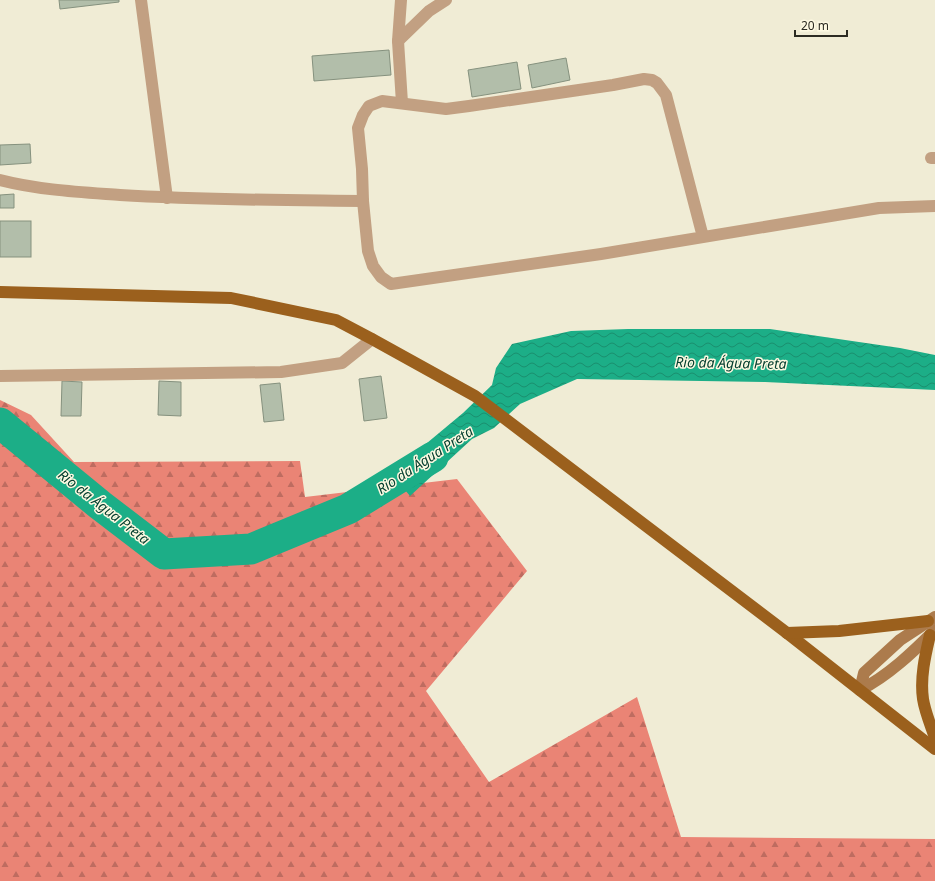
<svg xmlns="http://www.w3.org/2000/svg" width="935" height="881" viewBox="0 0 935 881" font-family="'Noto Sans',sans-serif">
  <defs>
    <pattern id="forest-firs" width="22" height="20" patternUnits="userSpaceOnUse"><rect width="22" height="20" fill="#ea8475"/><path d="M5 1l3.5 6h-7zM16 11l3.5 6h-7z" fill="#be6c60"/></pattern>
    <pattern id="water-waves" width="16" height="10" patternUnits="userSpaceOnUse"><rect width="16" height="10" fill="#1cae87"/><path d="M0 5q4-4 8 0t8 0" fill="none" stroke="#198e6e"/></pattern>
  </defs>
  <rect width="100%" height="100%" fill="#f0ecd5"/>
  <path fill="url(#forest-firs)" d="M0,400L31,415L74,462L300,461L305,497L457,479L527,571L426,691L489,782L637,697L681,837L935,839V881H0Z"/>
  <path fill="url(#water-waves)" d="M628,329H770L900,348L935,355V390L765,382L577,379L520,404L494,428L472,439L410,496L391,473L463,413L492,385L496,368L512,344L571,331Z"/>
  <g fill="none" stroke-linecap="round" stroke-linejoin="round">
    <path stroke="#1cae87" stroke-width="31" d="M0,423L100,505L164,554L251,549L348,509L433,457"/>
  </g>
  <g fill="#b2beaa" stroke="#85917e">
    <path d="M59,0H119V2L60,9Z"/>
    <path d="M389,50L391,75L314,81L312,56Z"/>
    <path d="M566,58L570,80L532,88L528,65Z"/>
    <path d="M517,62L521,89L472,97L468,70Z"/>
    <path d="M30,144L31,163L0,165V145Z"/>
    <path d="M14,194V208H0V195Z"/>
    <rect x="0" y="221" width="31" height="36"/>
    <path d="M381,376L387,418L364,421L359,379Z"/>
    <path d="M62,381L82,382L81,416H61Z"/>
    <path d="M159,381L181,382V416L158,415Z"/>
    <path d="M280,383L284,420L264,422L260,385Z"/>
  </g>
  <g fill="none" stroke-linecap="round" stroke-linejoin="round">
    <g stroke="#c2a082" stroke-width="12">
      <path d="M141,0L167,198"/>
      <path d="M401,0L398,41L402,103"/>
      <path d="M398,41L429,11L446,0"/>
      <path d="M931,158H935"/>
      <path d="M0,180C39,190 80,192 120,195C201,200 282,200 363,201"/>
      <path d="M703,237L666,95L657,83L652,80L644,79L613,85L469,106L446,109L382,101L369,106L363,115L358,128L362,169L363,201L368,251L373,266L381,277L391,284L601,254L879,208L935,206"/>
      <path d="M0,376L281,372L342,363L372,339"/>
    </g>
    <g stroke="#ac7b4c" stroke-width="12">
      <path d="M860,690L864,673L900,640L935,617"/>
      <path d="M860,690C888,676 913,652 935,630"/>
    </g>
    <g stroke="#9b601d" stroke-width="12">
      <path d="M0,292L231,298L336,320L372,339L475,396L787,633L935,749"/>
      <path d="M787,633L839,631L928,621"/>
      <path d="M930,635C925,656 920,678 923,699C925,712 931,726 935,738"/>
    </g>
  </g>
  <g text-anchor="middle" stroke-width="3" stroke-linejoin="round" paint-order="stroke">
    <g font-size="14" font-style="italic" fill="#074131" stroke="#fef9e2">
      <text transform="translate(731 363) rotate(1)" y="5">Rio da Água Preta</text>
      <text transform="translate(425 460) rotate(-33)" y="5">Rio da Água Preta</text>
      <text transform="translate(104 507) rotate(38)" y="5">Rio da Água Preta</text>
    </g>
  </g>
  <path d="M795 30v6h52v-6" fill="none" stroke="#2c2b22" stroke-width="2"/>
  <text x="801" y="30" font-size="12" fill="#2c2b22" stroke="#fef9e2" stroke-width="3" paint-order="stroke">20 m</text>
</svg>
